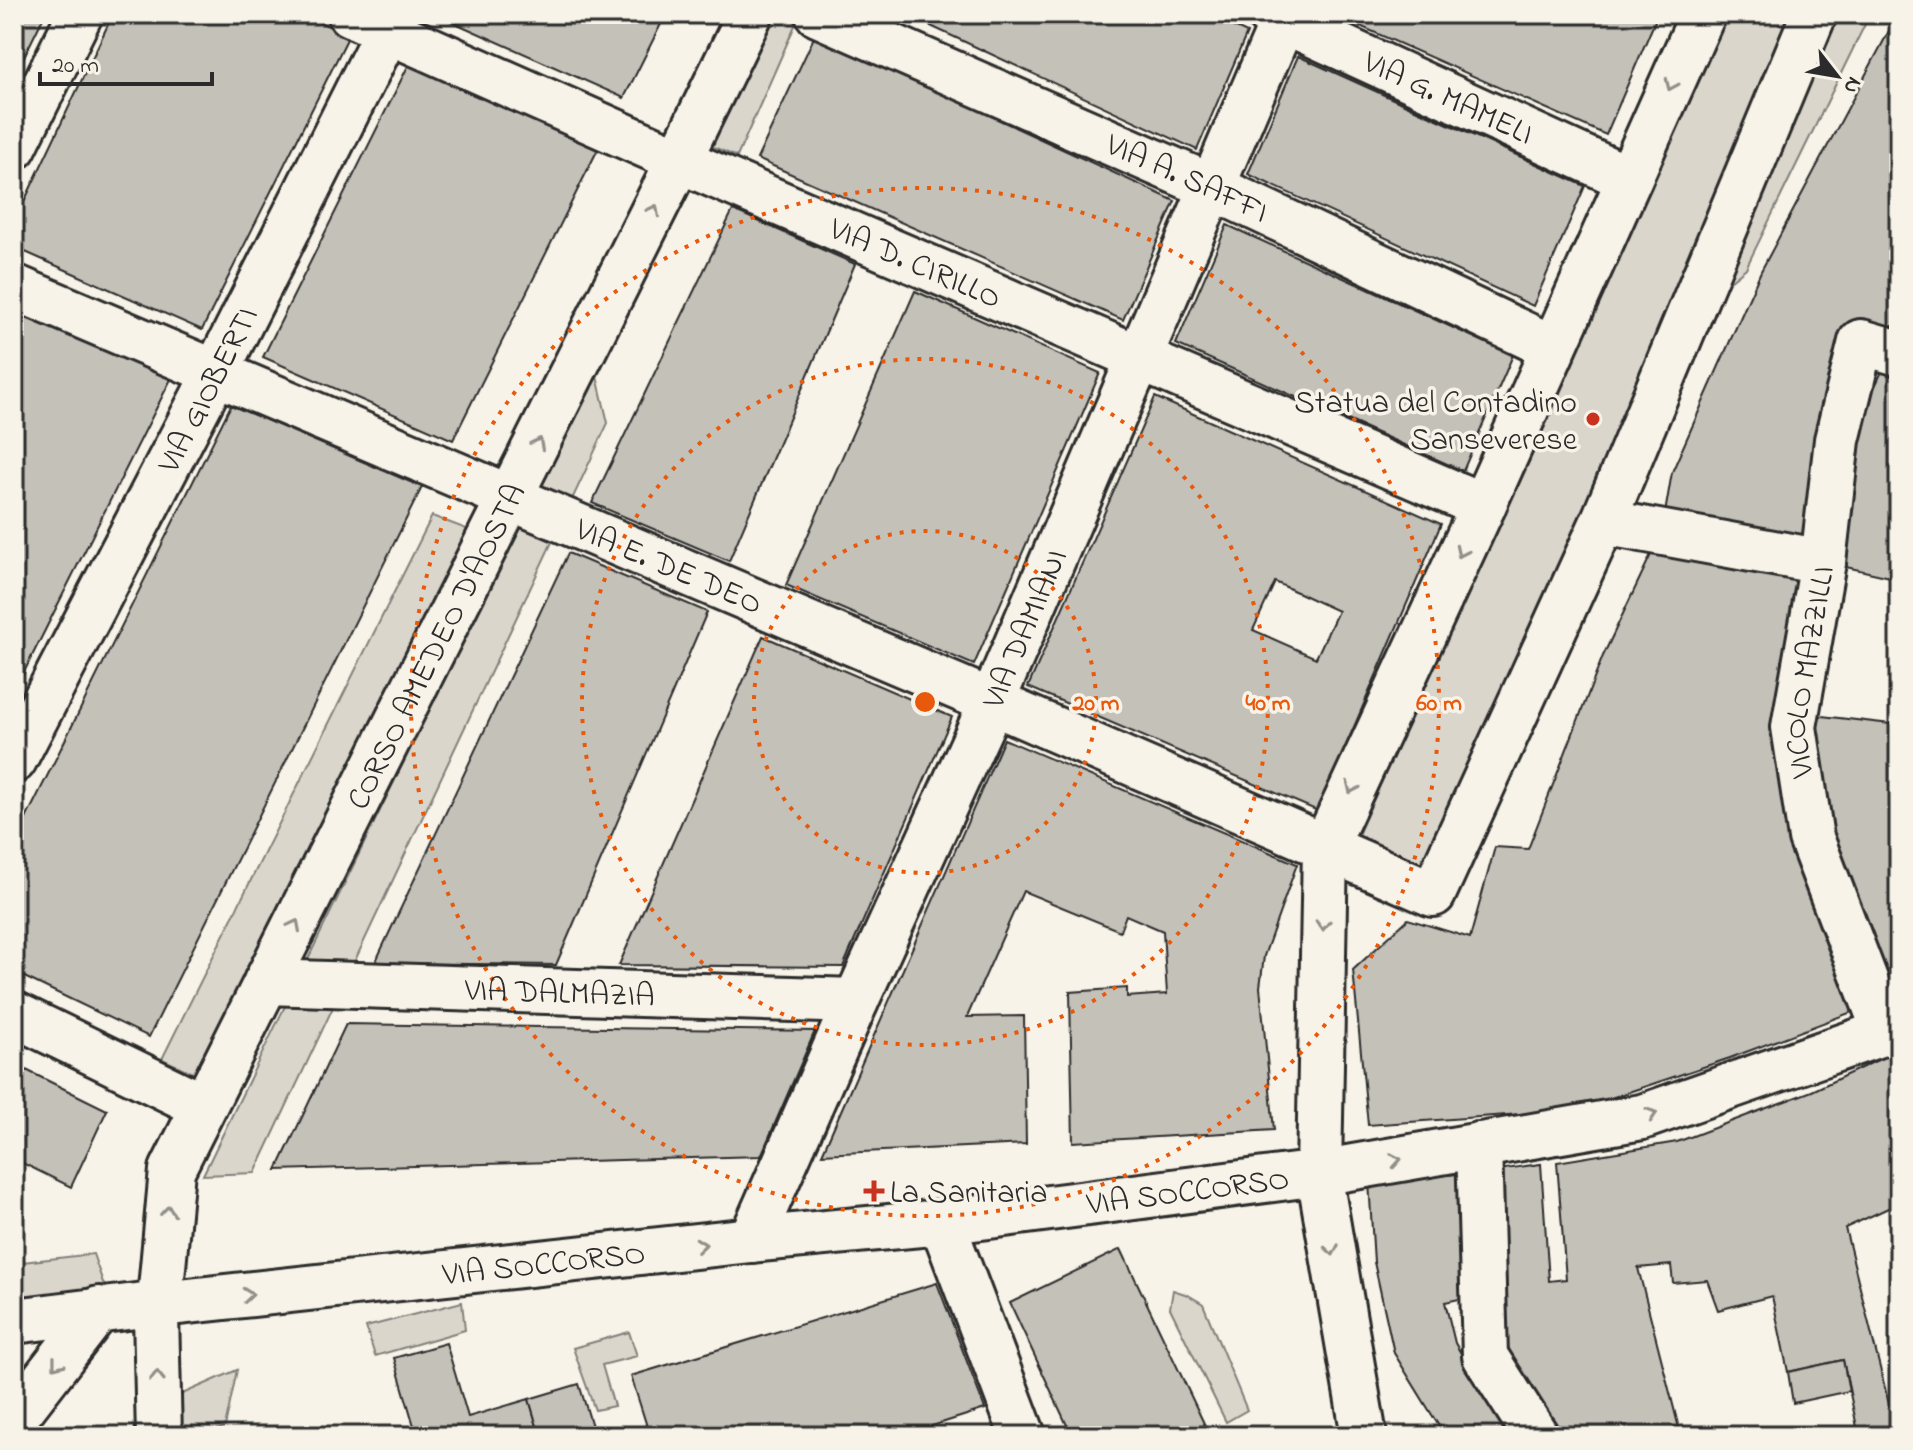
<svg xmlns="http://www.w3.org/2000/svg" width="1913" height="1450" viewBox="0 0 1913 1450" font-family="'Indie Flower',sans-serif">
  <rect width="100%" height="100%" fill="#f7f3e8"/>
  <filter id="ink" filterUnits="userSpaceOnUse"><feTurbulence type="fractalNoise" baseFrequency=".0125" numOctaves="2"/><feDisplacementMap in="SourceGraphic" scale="16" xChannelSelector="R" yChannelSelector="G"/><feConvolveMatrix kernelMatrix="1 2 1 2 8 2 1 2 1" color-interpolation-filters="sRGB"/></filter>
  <g filter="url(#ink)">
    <g fill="#dad6cc" stroke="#82807c" stroke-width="2">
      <path d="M768,14H800L737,157L709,145Z"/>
      <path d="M1723,14H1870L1746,268L1684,318L1432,877L1349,855Z"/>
      <path d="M595,368L608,423L255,1173L203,1175Z"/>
      <path d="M432,516L472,531L200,1076L162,1059Z"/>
      <path d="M93,1254L107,1294L14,1308V1263Z"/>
      <path d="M1173,1290L1188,1295L1203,1304L1247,1410L1226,1422L1170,1308Z"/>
      <path d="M462,1302L465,1330L375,1356L366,1327Z"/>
      <path d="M629,1332L637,1356L602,1365L614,1406L595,1410L573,1348Z"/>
      <path d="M237,1370L225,1427L199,1436H173L171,1399Z"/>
    </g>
    <g fill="#c4c1b9" stroke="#2b2b2b" stroke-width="2" fill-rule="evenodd">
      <path d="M14,14H45L14,77Z"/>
      <path d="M113,14H301L349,35L202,330L14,247V223Z"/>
      <path d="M435,14H666L624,98Z"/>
      <path d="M905,14H1206L1247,33L1197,150Z"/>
      <path d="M1333,14H1658L1606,135Z"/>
      <path d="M1898,14L1899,333L1857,319L1832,401L1808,545L1664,519L1672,472L1761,271Z"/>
      <path d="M815,35L1175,201L1123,320L757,159Z"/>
      <path d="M1298,56L1585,186L1533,306L1248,174Z"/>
      <path d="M410,62L600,145L453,440L263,357Z"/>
      <path d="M733,210L855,264L729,561L592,503Z"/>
      <path d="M1227,225L1513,355L1463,471L1176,344Z"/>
      <path d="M915,291L1100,373L974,665L786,585Z"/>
      <path d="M14,311L171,379L14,692Z"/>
      <path d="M1884,367H1899V579L1846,567L1851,474L1864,410Z"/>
      <path d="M1155,397L1441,524L1318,811L1028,687ZM1275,582L1338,611L1316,658L1253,630Z"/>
      <path d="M231,405L422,487L149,1037L14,972V843Z"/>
      <path d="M1655,546L1810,573L1800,849L1860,1009L1730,1058L1575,1110L1368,1125L1353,970L1408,919L1470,938L1495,847L1528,849L1603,656Z"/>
      <path d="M568,553L707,612L556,965L375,963Z"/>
      <path d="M763,636L952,717L843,967L619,965Z"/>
      <path d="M1813,715L1899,725V973L1878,980L1840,862L1817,782Z"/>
      <path d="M1004,739L1297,864L1264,956L1260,987L1274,1130L1073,1142L1070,992L1127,988V997L1167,994L1163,931L1126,915L1120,931L1023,891L967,1017L1024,1016L1026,1144L822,1154Z"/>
      <path d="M346,1024L540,1027L815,1031L761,1156L277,1170Z"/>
      <path d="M1899,1050V1203L1845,1228L1897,1436H1811L1857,1427L1843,1360L1788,1372L1772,1296L1718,1310L1707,1280L1673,1283L1671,1265L1638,1268L1681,1436H1552L1525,1388L1501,1330L1490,1171L1541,1164L1549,1281L1566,1279L1557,1162L1677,1142L1812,1091Z"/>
      <path d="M14,1064L107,1110L71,1187L14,1159Z"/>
      <path d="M1468,1173L1478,1295L1445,1302L1455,1343L1509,1436H1445L1394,1353L1374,1262L1369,1182Z"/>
      <path d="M1121,1249L1210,1436H1072L1010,1303Z"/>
      <path d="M937,1283L985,1409L901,1436H650L631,1376Z"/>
      <path d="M446,1343L468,1417L529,1399L540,1436H417L394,1358Z"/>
      <path d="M1843,1360L1849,1391L1793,1403L1788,1372Z"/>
      <path d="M579,1384L595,1436H540L529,1399Z"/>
    </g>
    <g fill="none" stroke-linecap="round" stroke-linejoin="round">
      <defs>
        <g id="street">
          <path id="s1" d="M350,14L679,160L1483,506"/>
          <path id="s2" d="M818,14L1212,187L1553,348"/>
          <path id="s3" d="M1269,14L1629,179"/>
          <path d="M14,147L80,14"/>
          <path id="s4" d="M14,287L992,702L1433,894L1603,522L1814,14"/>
          <path d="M1603,522L1823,562"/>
          <path id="s5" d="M14,760L216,372L396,14"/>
          <path id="s6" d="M266,982L856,1001"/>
          <path d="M14,1014L203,1106"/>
          <path id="s7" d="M1885,1032L1811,838L1794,727L1823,562L1837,440L1861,342L1899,353"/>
          <path d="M1479,1145L1485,1356L1536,1436"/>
          <path d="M1319,1173L1642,1117L1885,1032L1899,1024"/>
          <path d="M942,1222L1023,1436"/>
          <path id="s8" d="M751,1240L856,1001L992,702L1286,14"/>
          <path d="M156,1315L159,1436"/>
          <path d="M14,1419L99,1309"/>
        </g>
        <g id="secondary">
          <path id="s9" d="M161,1289L172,1170L679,160L750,14"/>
          <path id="s10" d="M170,1303L751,1240L942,1222L1319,1173"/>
          <path d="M14,1321L144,1305"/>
          <path d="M1364,1436L1319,1173L1325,847L1483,506L1703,14"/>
        </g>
      </defs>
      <use href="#street" stroke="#2b2b2b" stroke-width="50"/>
      <use href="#secondary" stroke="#2b2b2b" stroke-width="50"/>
      <use href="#street" stroke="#f7f3e8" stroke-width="44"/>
      <use href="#secondary" stroke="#f7f3e8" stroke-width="44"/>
    </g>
    <defs><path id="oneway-chevron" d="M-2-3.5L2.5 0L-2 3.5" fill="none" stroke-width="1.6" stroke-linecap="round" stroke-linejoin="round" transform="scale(2)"/></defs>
    <g stroke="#918f8a">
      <use href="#oneway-chevron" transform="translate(1671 85) rotate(114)"/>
      <use href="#oneway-chevron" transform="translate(654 210) rotate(-63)"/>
      <use href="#oneway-chevron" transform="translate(538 443) rotate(-63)"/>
      <use href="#oneway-chevron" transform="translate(1461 552) rotate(115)"/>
      <use href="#oneway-chevron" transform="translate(1352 788) rotate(115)"/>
      <use href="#oneway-chevron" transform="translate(295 925) rotate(-63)"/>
      <use href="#oneway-chevron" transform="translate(1323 925) rotate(91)"/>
      <use href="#oneway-chevron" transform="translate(1652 1114) rotate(-18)"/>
      <use href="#oneway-chevron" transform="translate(1396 1160) rotate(-10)"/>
      <use href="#oneway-chevron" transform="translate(168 1211) rotate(-85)"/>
      <use href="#oneway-chevron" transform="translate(701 1245) rotate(-6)"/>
      <use href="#oneway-chevron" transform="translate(1332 1250) rotate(80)"/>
      <use href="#oneway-chevron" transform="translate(248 1295) rotate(-6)"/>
      <use href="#oneway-chevron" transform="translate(57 1364) rotate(128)"/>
      <use href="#oneway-chevron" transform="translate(157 1376) rotate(-91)"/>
    </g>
  </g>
  <g fill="none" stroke="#e8590c" stroke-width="4" stroke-dasharray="4 8">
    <circle cx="925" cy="702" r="171"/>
    <circle cx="925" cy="702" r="343"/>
    <circle cx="925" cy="702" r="514"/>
  </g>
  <g fill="#c8321e" stroke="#f7f3e8" stroke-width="3">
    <circle cx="1593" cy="419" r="8"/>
    <path d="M870 1179h8v8h8v8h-8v8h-8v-8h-8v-8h8z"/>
  </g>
  <g text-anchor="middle" stroke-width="7" stroke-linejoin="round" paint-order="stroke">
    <g font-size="32" fill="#2b2b2b" stroke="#f7f3e8">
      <text dy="11" stroke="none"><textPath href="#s3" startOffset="198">VIA G. MAMELI</textPath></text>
      <text dy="11" stroke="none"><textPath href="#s2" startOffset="404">VIA A. SAFFI</textPath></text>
      <text dy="11" stroke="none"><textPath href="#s1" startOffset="618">VIA D. CIRILLO</textPath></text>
      <text dy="11" stroke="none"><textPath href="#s5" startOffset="418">VIA GIOBERTI</textPath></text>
      <text dy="11" stroke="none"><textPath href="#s4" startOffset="712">VIA E. DE DEO</textPath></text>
      <text dy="11" stroke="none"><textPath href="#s8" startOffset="670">VIA DAMIANI</textPath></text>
      <text dy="11" stroke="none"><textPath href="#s9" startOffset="706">CORSO AMEDEO D'AOSTA</textPath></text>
      <text dy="11" stroke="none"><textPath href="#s7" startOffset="376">VICOLO MAZZILLI</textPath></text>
      <text dy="11" stroke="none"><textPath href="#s6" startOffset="294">VIA DALMAZIA</textPath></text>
      <text dy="11" stroke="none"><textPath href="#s10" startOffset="1024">VIA SOCCORSO</textPath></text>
      <text dy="11" stroke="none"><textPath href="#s10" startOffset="376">VIA SOCCORSO</textPath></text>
    </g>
    <g font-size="32" fill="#2b2b2b" stroke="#f7f3e8" text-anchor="end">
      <text x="1577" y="412">Statua del Contadino<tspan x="1577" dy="37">Sanseverese</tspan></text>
      <text x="890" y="1202" text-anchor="start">La Sanitaria</text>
    </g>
  </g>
  <circle cx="925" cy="702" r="12" fill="#e8590c" stroke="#f7f3e8" stroke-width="4"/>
  <g font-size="24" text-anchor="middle" font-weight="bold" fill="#e8590c" stroke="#f7f3e8" stroke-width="7" stroke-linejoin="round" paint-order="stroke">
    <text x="1096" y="710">20 m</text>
    <text x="1268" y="710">40 m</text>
    <text x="1439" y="710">60 m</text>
  </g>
  <rect width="1913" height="1450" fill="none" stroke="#f7f3e8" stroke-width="48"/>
  <rect x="24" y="24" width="1865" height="1402" fill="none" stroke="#2b2b2b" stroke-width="3" filter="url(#ink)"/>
  <g transform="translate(1837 76) rotate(121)" stroke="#f7f3e8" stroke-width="6" paint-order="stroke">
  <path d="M0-6L14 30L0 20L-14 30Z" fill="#2b2b2b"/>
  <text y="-12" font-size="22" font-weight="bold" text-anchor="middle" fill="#2b2b2b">N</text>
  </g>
  <path d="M40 72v12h172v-12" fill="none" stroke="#2b2b2b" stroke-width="4"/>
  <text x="52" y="72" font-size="24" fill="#2b2b2b" stroke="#f7f3e8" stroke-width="6" paint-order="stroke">20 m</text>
</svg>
